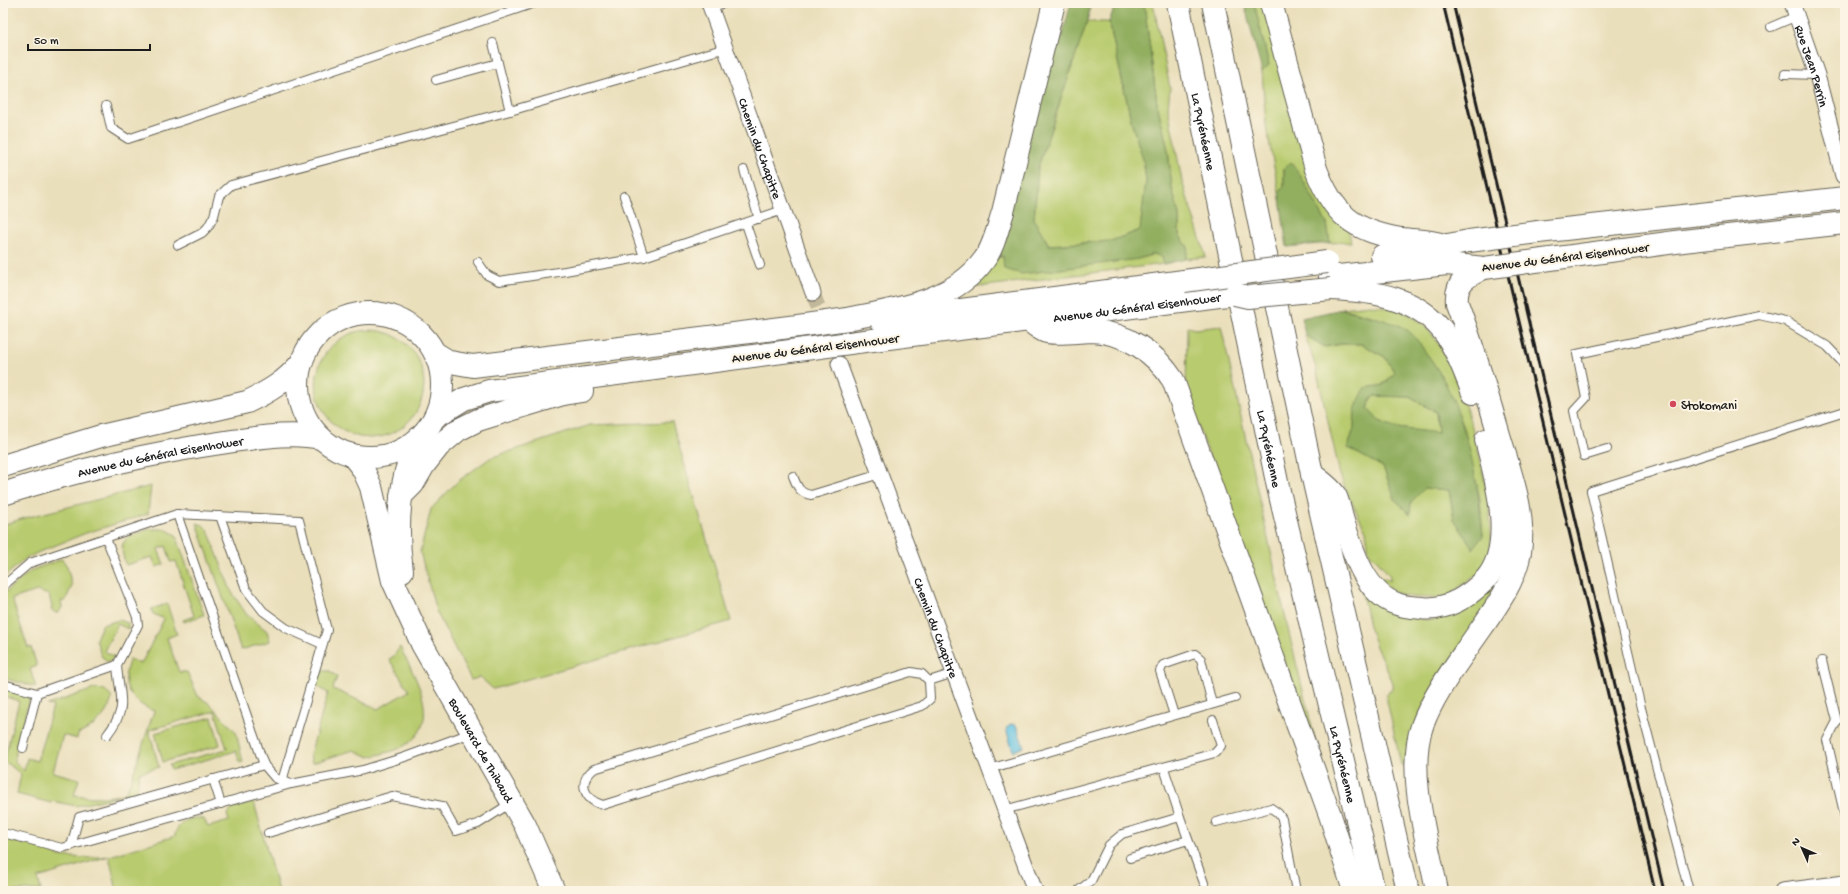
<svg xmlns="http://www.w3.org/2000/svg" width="1848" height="894" viewBox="0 0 1848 894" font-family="'Gochi Hand',sans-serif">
  <rect width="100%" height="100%" fill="#fcf5e5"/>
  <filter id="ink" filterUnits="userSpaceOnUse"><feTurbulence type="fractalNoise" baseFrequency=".025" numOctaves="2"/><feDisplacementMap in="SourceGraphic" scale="8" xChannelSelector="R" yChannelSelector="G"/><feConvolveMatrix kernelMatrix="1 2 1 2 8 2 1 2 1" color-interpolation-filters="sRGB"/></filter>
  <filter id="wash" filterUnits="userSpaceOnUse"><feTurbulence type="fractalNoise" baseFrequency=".012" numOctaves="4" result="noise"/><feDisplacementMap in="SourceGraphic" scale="16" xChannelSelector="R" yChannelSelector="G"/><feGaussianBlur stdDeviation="0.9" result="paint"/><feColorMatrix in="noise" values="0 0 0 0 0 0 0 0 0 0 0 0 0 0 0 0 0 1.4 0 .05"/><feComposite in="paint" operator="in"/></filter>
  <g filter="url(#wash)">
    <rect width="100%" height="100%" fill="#eadfbb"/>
    <g fill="#b8cb6e" stroke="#6a7445">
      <path d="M1144,3H1153L1170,88L1168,108L1182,181L1206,257L1186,259L1188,247L1179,235V215L1172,188L1168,150L1157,103Z"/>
      <path d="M1254,3H1261L1349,231L1351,242L1330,243L1327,224L1291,162L1284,169V187L1279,192L1266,126L1262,72L1269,65Z"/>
      <path d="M1087,22H1109L1132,124L1143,159L1146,180L1141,230L1111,241L1049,245L1034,220L1038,167Z"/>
      <path d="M1154,254L1162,257L1164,264L970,288L996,257L1138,259Z"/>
      <path d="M1370,305C1396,308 1410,310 1429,331C1461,365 1500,510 1489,556C1485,571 1473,578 1461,586C1448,596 1448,599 1432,598C1407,597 1398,598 1380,579L1383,578L1390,581V576L1377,560L1369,553L1366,531L1348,495L1340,475L1316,368L1305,335L1325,347L1341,344H1361L1385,357L1395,373L1355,409L1354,428L1348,448L1383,467L1395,499L1410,515V502L1425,488L1449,490L1454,519L1483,536L1480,499L1463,424L1378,318L1342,308Z"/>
      <path d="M1221,326L1288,629L1314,736L1312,737L1186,392L1187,327L1195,329Z"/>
      <circle cx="370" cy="384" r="54"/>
      <path d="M1374,396L1409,397L1436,412L1438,434L1397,428L1379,421L1368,410L1371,398Z"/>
      <path d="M672,422L731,621L493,689L480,677L471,680L436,611L420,552L431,509L457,482L490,458L590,425Z"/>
      <path d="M151,486L148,514L86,533L39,552L25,559L3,578V525L21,519Z"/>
      <path d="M197,523L203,525L208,530L231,591L247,615L267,631L270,641L241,650Z"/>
      <path d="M149,529H165L176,535L204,615L184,622L183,620L194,616L176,561L171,562L166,546L158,549L164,564L156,567L152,557L126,565C116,538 126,538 149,529Z"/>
      <path d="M1514,548L1410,765H1401L1386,696L1392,688V680L1376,647L1369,626L1361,589L1407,617L1430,620L1452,616L1474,604L1493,587Z"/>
      <path d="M62,559L67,566L72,586L65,601H61L62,607L58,614L51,610L52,607L49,595L37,591L12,599L28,648L31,647L37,666L30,669L36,687L3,678V594L32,570Z"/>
      <path d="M167,604L177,634L167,638L179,672H187L198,696L210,704L236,732L243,762L240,763L236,751L171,770L169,765L227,749L215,711L149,730L159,767L139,773L137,792L76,806L52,801L51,803L17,794L21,774L4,761L19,701L3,696V688L30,697L15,756V762L24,771L27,758L37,761L53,706L47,705L94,689L105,690L112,698C108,715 94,728 78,734L77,739L63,735L53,772L79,779L74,795C92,797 109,799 125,793L131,780L154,711C129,701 119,684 130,659L141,664L164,619L153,614L151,609Z"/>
      <path d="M119,620L128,623V629L118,624L104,651L115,657L108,662L101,656L96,639L102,625Z"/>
      <path d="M400,647C414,676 445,722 404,746C394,752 380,754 369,757L354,750L312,763L310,755L328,693L317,686V678L322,671H330L337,677L333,689L378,709L409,691L389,659L393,657Z"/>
      <path d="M212,717L220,745L163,762L155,733Z"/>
      <path d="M254,802L278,891H117L109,856L38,878L41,890L3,891V838L53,851L57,856L86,858L110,856L175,836C176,823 192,815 204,819L208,827L229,821L227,815L233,808Z"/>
    </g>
    <g fill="#92af61" stroke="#57663e" fill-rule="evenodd">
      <path d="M1071,3H1091L1087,22L1038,167L1034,220L1049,245L1111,241L1140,230L1146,180L1143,159L1132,124L1109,22L1113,11L1111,3H1144L1157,103L1168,150L1172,188L1179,215V235L1188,247L1186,259L1164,264L1162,257L1154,254L1138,259L1022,274L1004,269L1003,256L996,257L1047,67L1062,37Z"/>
      <path d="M1244,3H1254L1269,65L1262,72Z"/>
      <path d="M1291,162L1299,173L1327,224L1330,243L1287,247L1279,192L1284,187V169Z"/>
      <path d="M1342,309C1358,313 1400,322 1411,333C1416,338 1420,344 1424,350C1465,402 1477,472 1483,536L1473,549L1454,519L1449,490L1425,488L1411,502L1410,515L1395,499L1383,467L1348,448L1354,428L1355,409L1365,388L1383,385L1395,373L1385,357L1361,344H1341L1325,347L1305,335L1302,318ZM1374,396L1409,397L1436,412L1438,433L1397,428L1379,421L1368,409L1371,398Z"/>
    </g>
    <path fill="#63c2e1" stroke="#406f7e" d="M1010,724L1016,725L1024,747L1013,751L1006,729Z"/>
  </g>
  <g filter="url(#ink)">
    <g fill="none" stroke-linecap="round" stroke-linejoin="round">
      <path stroke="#c1b89b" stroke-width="15" stroke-dasharray="15 8" stroke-linecap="butt" d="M813,293L839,364"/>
      <defs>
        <g id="lane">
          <path d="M711,7L726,3"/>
          <path d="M1771,27L1797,16"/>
          <path d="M493,43L510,111"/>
          <path d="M1785,74L1817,75"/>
          <path d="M436,80L498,63"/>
          <path d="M106,106L111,128L128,139L535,3"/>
          <path d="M744,170L759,219"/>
          <path d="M624,196L644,257"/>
          <path d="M746,224L760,265"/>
          <path d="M178,245L202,233L208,227L214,216L219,196L231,185L510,111L726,48"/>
          <path d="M478,262L487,275L499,281L565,271L644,257L783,210"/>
          <path d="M1607,449L1584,456L1574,411L1586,398L1577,354L1759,315L1785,321L1827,346L1845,365"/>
          <path d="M793,476C797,486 799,493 811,495L880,474"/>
          <path d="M177,514L299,520L327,630L282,781"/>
          <path d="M220,516L246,589L263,611L286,628L322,644"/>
          <path d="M3,586L30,563L177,514L264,765L275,778L291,784L363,770L405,757L471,733"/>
          <path d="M1822,661L1837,721L1827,740L1845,817"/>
          <path d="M929,681L930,699L922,706L603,805C584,800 577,782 594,769L911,672L922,674L929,681L954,673"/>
          <path d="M3,684L37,693L117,665L138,625L137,617L106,538"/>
          <path d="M1174,715L1160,671L1163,665L1195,654L1201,659L1212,704"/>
          <path d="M107,735C130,705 119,698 117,665"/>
          <path d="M23,748L37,693"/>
          <path d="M989,769L1235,698"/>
          <path d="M213,779L221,804"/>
          <path d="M1004,810L1215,753L1221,746L1213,720"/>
          <path d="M1180,817L1204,883"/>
          <path d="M1216,822L1271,808L1278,813L1282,819L1296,891"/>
          <path d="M3,833L62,848L291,784"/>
          <path d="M268,833L392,796L442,806L456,831L478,824L511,803"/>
          <path d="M71,846L79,817L264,765"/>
          <path d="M1130,858L1188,840"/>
          <path d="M1078,891L1091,881L1109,845L1122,834L1180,817L1164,768"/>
          <path d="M1689,891L1641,708L1591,491L1845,411"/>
        </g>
        <g id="street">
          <path id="s1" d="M709,3L813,293"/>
          <path id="s2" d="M1792,3L1817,75L1843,176"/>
          <path id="s3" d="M839,364L1035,891"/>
          <path d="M1782,891L1845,883"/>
        </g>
        <g id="secondary">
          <path id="s4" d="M352,455L363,469L371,487L393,581L422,644L525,825L554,891"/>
          <path d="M402,571C397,537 398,504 406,471C410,458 417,446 423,434"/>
        </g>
        <g id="primary">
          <path d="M1538,232L1845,198"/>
          <path d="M1382,256C1412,253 1440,246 1469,241"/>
          <path d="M1543,260L1683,241L1845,223"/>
          <path d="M1330,277L1447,264L1484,268"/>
          <circle cx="370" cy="385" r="72"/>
          <path d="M880,319H892L1184,281"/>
          <path id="s5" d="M857,342L1235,294"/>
          <path d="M435,353L450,362L473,366L798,326"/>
          <path d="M435,417L464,399L489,391L805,349"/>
          <path d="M3,466L101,436L247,402C270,391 285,382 302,362"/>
          <path id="s6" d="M3,494C76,470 157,452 233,441C262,437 292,432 321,438"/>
          <path d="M401,496L413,484L424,465L439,446L458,430L478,420L520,407L563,394L582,391"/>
        </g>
        <g id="highway">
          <path id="s7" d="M1178,3L1278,487L1374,891"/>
          <path d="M1213,3L1312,474L1408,891"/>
          <path d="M1271,3L1316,169C1333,214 1353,231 1401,239C1416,241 1428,240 1444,245"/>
          <path d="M1331,289C1374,291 1419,297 1446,335C1458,352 1465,373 1473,393"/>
          <path d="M848,319C895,309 954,302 984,260C994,247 998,227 1003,212L1054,3"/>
          <path d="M1029,320C1033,324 1038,328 1044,331C1051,335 1082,331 1093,331C1126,333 1155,352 1173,380L1330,815L1354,891"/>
          <path d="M1312,474C1319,480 1330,487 1335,495C1339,502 1340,512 1343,521C1352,549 1365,594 1397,604C1404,607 1413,607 1421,608C1446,611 1468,597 1485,580C1516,547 1496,478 1486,440"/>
          <path d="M1437,891C1428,843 1406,773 1422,726C1433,696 1453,669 1471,643C1491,614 1514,586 1520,552C1526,512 1510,472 1499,435C1486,390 1473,346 1457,303C1455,282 1467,276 1484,268"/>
        </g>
      </defs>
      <use href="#lane" stroke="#646054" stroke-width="10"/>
      <use href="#street" stroke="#646054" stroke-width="17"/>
      <use href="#secondary" stroke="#646054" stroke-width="24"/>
      <use href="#primary" stroke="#646054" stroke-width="24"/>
      <use href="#highway" stroke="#646054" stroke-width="24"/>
      <use href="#lane" stroke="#fff" stroke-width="8"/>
      <use href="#street" stroke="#fff" stroke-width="15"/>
      <use href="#secondary" stroke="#fff" stroke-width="22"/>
      <use href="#primary" stroke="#fff" stroke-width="22"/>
      <use href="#highway" stroke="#fff" stroke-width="22"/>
      <g stroke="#1c1c1c" stroke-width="3">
        <path d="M1443,3L1655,891"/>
        <path d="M1453,3L1664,891"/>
      </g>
      <defs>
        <g id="primary-bridge">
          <path d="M1469,241L1538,232"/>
          <path d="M1484,268L1543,260"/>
          <path d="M1184,281L1327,262"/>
          <path d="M798,326L848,319"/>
          <path d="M805,349L857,342"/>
        </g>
        <path id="highway-bridge" d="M1235,294L1248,297L1331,289"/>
      </defs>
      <use href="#primary-bridge" stroke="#646054" stroke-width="24" stroke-linecap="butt"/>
      <use href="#highway-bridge" stroke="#646054" stroke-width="24" stroke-linecap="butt"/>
      <use href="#primary-bridge" stroke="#fff" stroke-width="22"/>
      <use href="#highway-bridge" stroke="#fff" stroke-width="22"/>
    </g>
  </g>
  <circle fill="#d1495b" stroke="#fcf5e5" stroke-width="1.5" cx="1673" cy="404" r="4"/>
  <g text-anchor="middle" stroke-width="4" stroke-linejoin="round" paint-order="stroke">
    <g font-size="13" fill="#1c1c1c" stroke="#fcf5e5">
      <text dy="5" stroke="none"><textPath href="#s2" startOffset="66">Rue Jean Perrin</textPath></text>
      <text dy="5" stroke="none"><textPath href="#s7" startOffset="131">La Pyrénéenne</textPath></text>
      <text dy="5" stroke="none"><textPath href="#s1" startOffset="154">Chemin du Chapitre</textPath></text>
      <text transform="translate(1565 256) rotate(-7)" y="5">Avenue du Général Eisenhower</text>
      <text dy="5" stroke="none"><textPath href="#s5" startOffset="282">Avenue du Général Eisenhower</textPath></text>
      <text transform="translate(815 347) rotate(-7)" y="5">Avenue du Général Eisenhower</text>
      <text dy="5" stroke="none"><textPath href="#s7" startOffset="455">La Pyrénéenne</textPath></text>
      <text dy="5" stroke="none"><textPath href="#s6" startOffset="162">Avenue du Général Eisenhower</textPath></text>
      <text dy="5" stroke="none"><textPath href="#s3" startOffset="281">Chemin du Chapitre</textPath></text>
      <text dy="5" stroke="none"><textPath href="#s4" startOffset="325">Boulevard de Thibaud</textPath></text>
      <text dy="5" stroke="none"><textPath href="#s7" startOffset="779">La Pyrénéenne</textPath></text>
    </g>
    <g font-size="13" fill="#1c1c1c" stroke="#fcf5e5" text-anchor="start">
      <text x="1681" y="409">Stokomani</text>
    </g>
  </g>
  <rect width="1848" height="894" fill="none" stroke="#fcf5e5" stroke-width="16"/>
  <g transform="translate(1802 848) rotate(315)" stroke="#fcf5e5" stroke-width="3" paint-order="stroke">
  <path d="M0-3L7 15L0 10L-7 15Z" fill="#1c1c1c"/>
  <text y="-6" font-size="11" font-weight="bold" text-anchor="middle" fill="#1c1c1c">N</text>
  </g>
  <path d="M28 44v6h122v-6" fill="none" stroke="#1c1c1c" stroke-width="2"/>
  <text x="34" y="44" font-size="12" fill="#1c1c1c" stroke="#fcf5e5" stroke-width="3" paint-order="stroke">50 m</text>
</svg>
